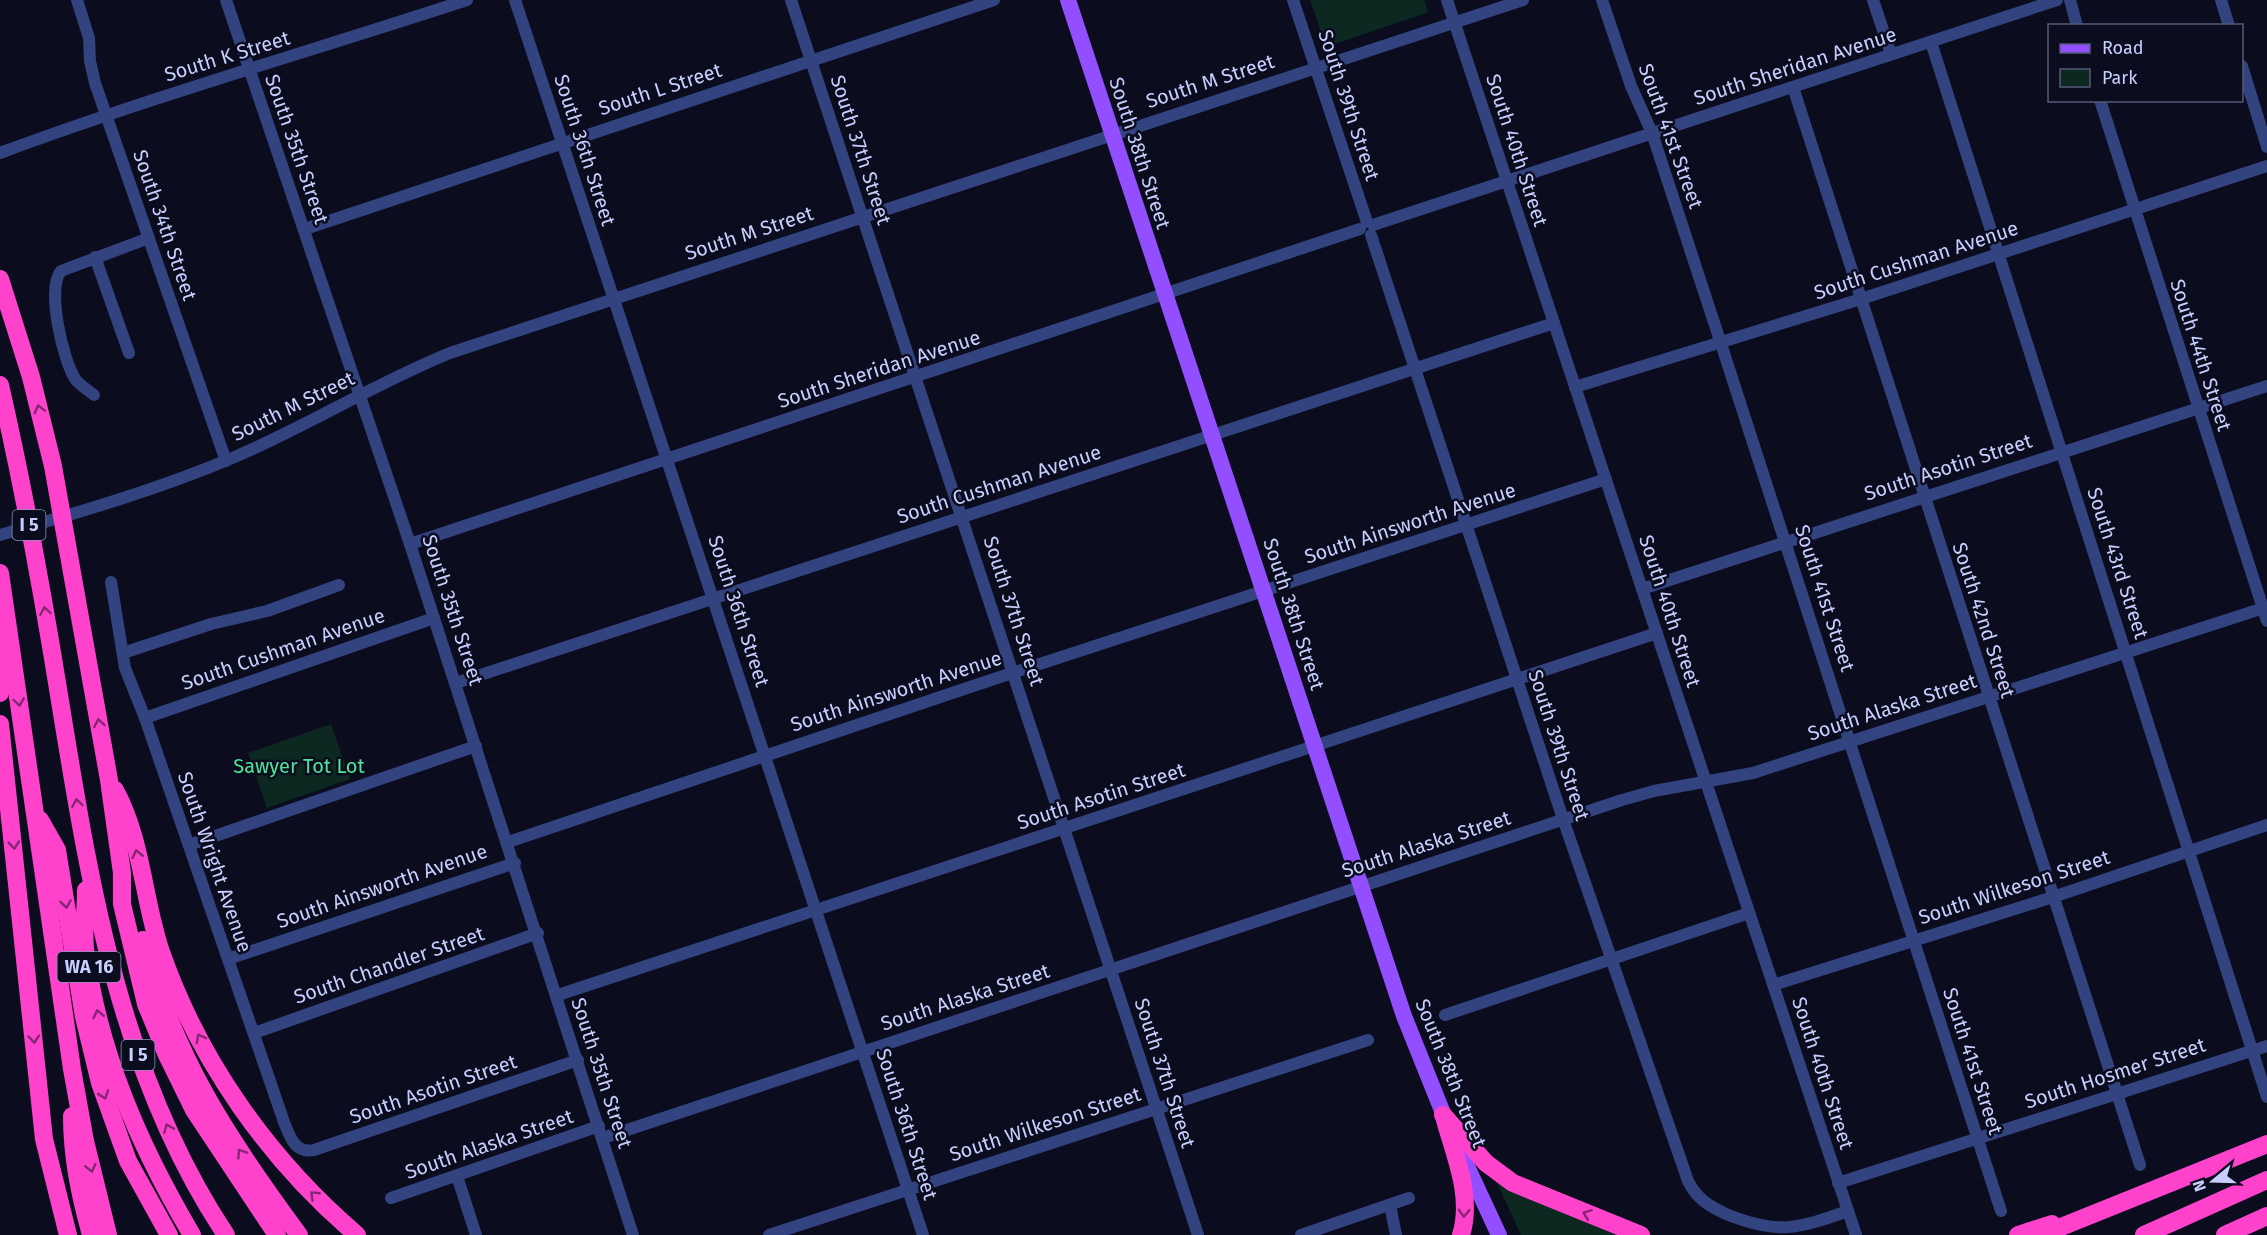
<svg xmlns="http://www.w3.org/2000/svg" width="2267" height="1235" viewBox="0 0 2267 1235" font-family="'Fira Sans',sans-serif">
  <rect width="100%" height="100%" fill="#0b0c1e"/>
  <g fill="#0d2821">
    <path d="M1310,0H1424L1428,11L1426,13L1326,47Z"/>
    <path d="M331,724L350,779L267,808L248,753Z"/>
    <path d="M1494,1176L1525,1197L1617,1235H1521Z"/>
  </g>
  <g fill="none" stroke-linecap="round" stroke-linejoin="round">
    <g stroke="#334380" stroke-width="12">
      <path d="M77,0L89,38L90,61L95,83L226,461"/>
      <path d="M226,0L410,544L633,1235"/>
      <path d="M515,0L923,1235"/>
      <path d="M791,0L1198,1235"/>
      <path d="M1293,0L1367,222"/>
      <path d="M1447,0L1856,1235"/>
      <path d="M1602,0L1631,86L1652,133L1725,356L2001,1211"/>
      <path d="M1873,0L1891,54"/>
      <path d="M2070,0L2077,26"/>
      <path d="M2221,0L2229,26"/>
      <path d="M1931,42L2267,1097"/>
      <path d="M2242,66L2267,147"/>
      <path d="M1793,87L2140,1165"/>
      <path d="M2100,100L2267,621"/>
      <path d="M0,153C154,96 311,51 467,0"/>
      <path d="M1373,225L2057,0"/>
      <path d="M305,229L994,0"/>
      <path d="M1371,235L1563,819L1688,1181C1697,1199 1709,1206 1726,1214C1778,1235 1797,1229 1848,1211"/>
      <path d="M95,257L129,353"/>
      <path d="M1575,387L1861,299L2267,166"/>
      <path d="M94,395C88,390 81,386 76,380C63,362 46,288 61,271L149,238"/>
      <path d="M0,535C80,512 160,489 237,456C309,425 376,383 450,353L1523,0"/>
      <path d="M410,544L1360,229"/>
      <path d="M111,582L125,668L145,718L284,1122C290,1137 295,1154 314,1150L578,1060"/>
      <path d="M1642,589L2267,386"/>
      <path d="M123,653L211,624L267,611L339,585"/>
      <path d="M456,683L1554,323"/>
      <path d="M145,718L434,618"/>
      <path d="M508,842L997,678L1606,479"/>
      <path d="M189,845L476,746"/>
      <path d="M228,959L515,863"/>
      <path d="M1773,985L2053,897L2267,825"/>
      <path d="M558,995L1657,633"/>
      <path d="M1445,1015L1749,913"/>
      <path d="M254,1033L538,933"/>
      <path d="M603,1138L1622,800L1654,791L1753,773L2267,607"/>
      <path d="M457,1176L476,1235"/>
      <path d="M1838,1183L2267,1046"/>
      <path d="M391,1198L599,1126"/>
      <path d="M1390,1205L1396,1235"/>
      <path d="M769,1235L1368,1040"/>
      <path d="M1301,1235L1409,1198"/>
    </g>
    <g stroke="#924eff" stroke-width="16">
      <path d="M1068,0L1404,1016L1449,1128"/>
      <path d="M1460,1151L1499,1235"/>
    </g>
    <g stroke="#ff42cb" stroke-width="18">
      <path d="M0,279L31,377L53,466L109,780L122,873V904L146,1004L167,1055L194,1110L277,1235"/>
      <path d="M0,385C24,490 43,595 60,701C90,886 120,1076 226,1235"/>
      <path d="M0,573L72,1069L85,1141L108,1235"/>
      <path d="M0,693L3,644"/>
      <path d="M0,724L44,1139L68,1235"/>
      <path d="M115,790C142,839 143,899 161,952C199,1061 269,1160 357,1235"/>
      <path d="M40,820L57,850L84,1017L100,1083L128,1161L169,1235"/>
      <path d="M86,890C86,909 83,930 85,949C98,1052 140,1147 192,1235"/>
      <path d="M143,940C174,1058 228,1139 299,1235"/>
      <path d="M1443,1115L1486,1163L1513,1183L1641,1235"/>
      <path d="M72,1116C72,1157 80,1195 91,1235"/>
      <path d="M1445,1120C1455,1156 1473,1197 1461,1235"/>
      <path d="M2018,1235L2052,1224"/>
      <path d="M2041,1235L2267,1144"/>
      <path d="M2144,1235L2267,1180"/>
      <path d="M2225,1235L2267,1216"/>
    </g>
  </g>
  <defs><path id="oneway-chevron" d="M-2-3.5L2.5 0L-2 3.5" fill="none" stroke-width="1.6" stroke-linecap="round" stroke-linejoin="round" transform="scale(1.5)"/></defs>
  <g stroke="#852774">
    <use href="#oneway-chevron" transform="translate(39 409) rotate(-104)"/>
    <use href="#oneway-chevron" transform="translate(45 611) rotate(-99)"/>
    <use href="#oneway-chevron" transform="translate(19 702) rotate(82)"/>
    <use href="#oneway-chevron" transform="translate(99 723) rotate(-100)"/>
    <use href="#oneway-chevron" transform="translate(77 803) rotate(-99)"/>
    <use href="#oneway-chevron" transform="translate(14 845) rotate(84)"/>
    <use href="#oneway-chevron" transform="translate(137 854) rotate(-103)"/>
    <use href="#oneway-chevron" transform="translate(66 904) rotate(81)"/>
    <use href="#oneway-chevron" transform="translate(98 1014) rotate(-103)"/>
    <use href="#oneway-chevron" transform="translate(200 1038) rotate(-118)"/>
    <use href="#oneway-chevron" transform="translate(34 1039) rotate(85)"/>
    <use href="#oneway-chevron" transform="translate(104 1095) rotate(71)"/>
    <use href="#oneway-chevron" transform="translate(168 1128) rotate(-113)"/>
    <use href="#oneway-chevron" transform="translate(241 1153) rotate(-124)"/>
    <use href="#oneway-chevron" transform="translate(91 1168) rotate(77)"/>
    <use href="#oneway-chevron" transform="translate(314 1195) rotate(-136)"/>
    <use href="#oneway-chevron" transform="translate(1464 1213) rotate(92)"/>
    <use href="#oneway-chevron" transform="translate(1587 1214) rotate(-159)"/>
  </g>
  <g text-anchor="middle" stroke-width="5" stroke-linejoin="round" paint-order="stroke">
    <g fill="#0b0c1e" stroke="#8f94bc" stroke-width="1.5">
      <rect x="12.5" y="510" width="33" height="30" rx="4.5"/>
      <rect x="57.5" y="952" width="63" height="30" rx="4.5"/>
      <rect x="121.5" y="1040" width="33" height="30" rx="4.5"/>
    </g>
    <g font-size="18" font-weight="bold" fill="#c7cfff">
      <text x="29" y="531">I 5</text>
      <text x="89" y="973">WA 16</text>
      <text x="138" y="1061">I 5</text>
    </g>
    <g font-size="20" fill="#c7cfff" stroke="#0b0c1e">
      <text transform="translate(227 56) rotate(-17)" y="7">South K Street</text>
      <text transform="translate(1795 66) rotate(-18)" y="7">South Sheridan Avenue</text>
      <text transform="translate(1210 81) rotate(-18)" y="7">South M Street</text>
      <text transform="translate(660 89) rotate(-18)" y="7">South L Street</text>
      <text transform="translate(1349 105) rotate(72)" y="7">South 39th Street</text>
      <text transform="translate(1671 136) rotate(70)" y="7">South 41st Street</text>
      <text transform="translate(297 149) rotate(71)" y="7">South 35th Street</text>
      <text transform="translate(585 150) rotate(72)" y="7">South 36th Street</text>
      <text transform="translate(861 150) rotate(72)" y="7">South 37th Street</text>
      <text transform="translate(1517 150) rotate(72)" y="7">South 40th Street</text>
      <text transform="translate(1140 153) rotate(72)" y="7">South 38th Street</text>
      <text transform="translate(165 225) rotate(71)" y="7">South 34th Street</text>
      <text transform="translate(749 233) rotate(-18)" y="7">South M Street</text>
      <text transform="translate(1916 260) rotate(-18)" y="7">South Cushman Avenue</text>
      <text transform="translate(2201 355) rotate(72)" y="7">South 44th Street</text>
      <text transform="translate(879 369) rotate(-18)" y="7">South Sheridan Avenue</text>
      <text transform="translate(293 406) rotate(-26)" y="7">South M Street</text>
      <text transform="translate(1948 467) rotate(-18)" y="7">South Asotin Street</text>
      <text transform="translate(999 484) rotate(-18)" y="7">South Cushman Avenue</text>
      <text transform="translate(1410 523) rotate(-18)" y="7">South Ainsworth Avenue</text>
      <text transform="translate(2118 563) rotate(72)" y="7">South 43rd Street</text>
      <text transform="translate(1825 598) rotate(72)" y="7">South 41st Street</text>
      <text transform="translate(453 610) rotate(72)" y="7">South 35th Street</text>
      <text transform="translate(739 611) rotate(72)" y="7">South 36th Street</text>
      <text transform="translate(1014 611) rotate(72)" y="7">South 37th Street</text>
      <text transform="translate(1670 611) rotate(72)" y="7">South 40th Street</text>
      <text transform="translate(1294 614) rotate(72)" y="7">South 38th Street</text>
      <text transform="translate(1984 620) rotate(72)" y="7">South 42nd Street</text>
      <text transform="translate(283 649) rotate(-19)" y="7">South Cushman Avenue</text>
      <text transform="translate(896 691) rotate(-18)" y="7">South Ainsworth Avenue</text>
      <text transform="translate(1892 707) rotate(-18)" y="7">South Alaska Street</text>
      <text transform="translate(1559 745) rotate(72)" y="7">South 39th Street</text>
      <text transform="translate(1101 796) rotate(-18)" y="7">South Asotin Street</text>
      <text transform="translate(1426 844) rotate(-18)" y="7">South Alaska Street</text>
      <text transform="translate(215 862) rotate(71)" y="7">South Wright Avenue</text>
      <text transform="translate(382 886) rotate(-19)" y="7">South Ainsworth Avenue</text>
      <text transform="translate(2014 887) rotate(-18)" y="7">South Wilkeson Street</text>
      <text transform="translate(389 965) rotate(-19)" y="7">South Chandler Street</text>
      <text transform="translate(965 997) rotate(-18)" y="7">South Alaska Street</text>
      <text transform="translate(1973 1061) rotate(72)" y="7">South 41st Street</text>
      <text transform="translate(602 1073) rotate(72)" y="7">South 35th Street</text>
      <text transform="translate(1165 1073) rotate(72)" y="7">South 37th Street</text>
      <text transform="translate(1451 1073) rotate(68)" y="7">South 38th Street</text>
      <text transform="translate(1823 1073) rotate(72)" y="7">South 40th Street</text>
      <text transform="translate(2115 1073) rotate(-18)" y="7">South Hosmer Street</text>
      <text transform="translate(433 1089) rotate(-19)" y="7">South Asotin Street</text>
      <text transform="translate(907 1124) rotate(72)" y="7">South 36th Street</text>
      <text transform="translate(1045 1124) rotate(-18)" y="7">South Wilkeson Street</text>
      <text transform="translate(489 1144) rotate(-19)" y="7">South Alaska Street</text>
    </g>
    <g font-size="20" fill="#4de59a" stroke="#0b0c1e">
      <text x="299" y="773">Sawyer Tot Lot</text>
    </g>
  </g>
  <rect x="2048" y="24" width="195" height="78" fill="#0b0c1e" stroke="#565a78" stroke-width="1.5"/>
  <rect x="2060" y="44" width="30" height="9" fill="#924eff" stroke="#565a78" stroke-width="1.5"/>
  <text x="2102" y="54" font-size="18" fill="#c7cfff">Road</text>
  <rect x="2060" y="69" width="30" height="18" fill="#0d2821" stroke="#565a78" stroke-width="1.5"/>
  <text x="2102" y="84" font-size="18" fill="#c7cfff">Park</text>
  <g transform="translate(2213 1181) rotate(251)" stroke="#0b0c1e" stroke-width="4.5" paint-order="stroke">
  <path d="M0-4.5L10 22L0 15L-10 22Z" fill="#c7cfff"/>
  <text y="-9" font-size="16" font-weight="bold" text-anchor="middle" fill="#c7cfff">N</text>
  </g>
</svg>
